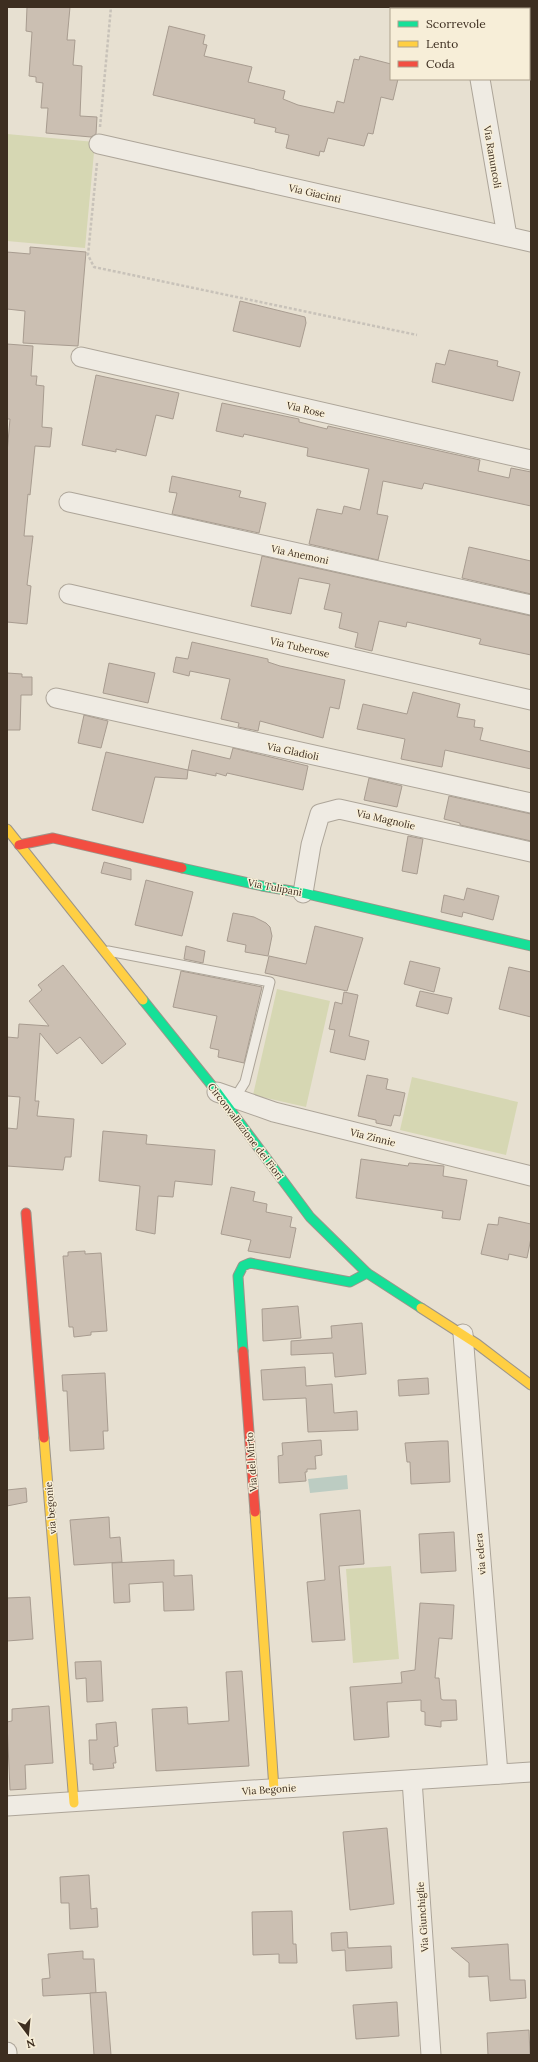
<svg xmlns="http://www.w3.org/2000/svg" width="538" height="2062" viewBox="0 0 538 2062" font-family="Lora,serif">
  <rect width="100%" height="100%" fill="#e7e0d1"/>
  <g fill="#d6d7b3">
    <path d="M7,134L95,142L85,248L7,241Z"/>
    <path d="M277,989L330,1001L306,1107L253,1095Z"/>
    <path d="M412,1077L518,1102L506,1155L400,1130Z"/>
    <path d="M391,1566L399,1659L353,1663L346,1569Z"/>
  </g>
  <path fill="#bcccc2" d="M347,1475L348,1489L310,1493L308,1479Z"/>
  <g fill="#cbbfb2" stroke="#a89c90">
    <path d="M27,7H70L67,40H75L73,65L82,66L80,116L97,117L96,134L91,137L46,133L48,108H41L43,83L36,82V77L29,76L32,32L26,31Z"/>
    <path d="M169,26L205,35L203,44L207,45L204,56L252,67L248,82L285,91L283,99L298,105L334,113L337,101L344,103L354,59L359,60L360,56L391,64V79H398L393,100L381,97L373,134L368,133L364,146L328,138L324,152L320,151L319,156L286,148L289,135L275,132L276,128L254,123L255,119L153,95Z"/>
    <path d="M30,247L86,252L78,346L23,343L25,311L7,309V252L30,254Z"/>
    <path d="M240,301L305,317L306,323L300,347L233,331Z"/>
    <path d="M7,344L33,346L31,376H37L36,385L44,386L42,427L52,428L50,447L35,446L30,495L28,494L24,536H33L27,585L31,586L27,624L7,622V453L10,419H7Z"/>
    <path d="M449,350L498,361L497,366L520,372L513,401L432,382L436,363L445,365Z"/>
    <path d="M96,375L179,393L173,419L156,415L146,456L116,449V452L82,445Z"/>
    <path d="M222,403L299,419V422L327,429L328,426L480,460L478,471L509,478L511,468L531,472V506L424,483L422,489L383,481L377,514L388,516L378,560L309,544L317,509L342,514L344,506L360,510L369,469L307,456L308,448L244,434L243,437L216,431Z"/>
    <path d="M172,476L241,491L239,497L266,503L259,533L172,514L177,493L169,492Z"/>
    <path d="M469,547L531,561V594L462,578Z"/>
    <path d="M262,556L531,616V655L479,644L481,639L442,630L407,622L406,627L379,621L372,651L355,647L358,633L339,628L342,613L324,609L330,584L299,578L291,614L251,606Z"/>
    <path d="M192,642L268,659V662L280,666L345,680L339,709L330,707L323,738L260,721L258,731L238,727L239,723L221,719L230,679L190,671L189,676L173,672L176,657L188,659Z"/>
    <path d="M109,663L155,673L148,703L103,693Z"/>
    <path d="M7,673L22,674V677H32V695H21L20,730H7Z"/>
    <path d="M413,692L460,704L457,717L475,720L474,727L483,728L480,740L531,752V769L445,750L442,767L401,759L405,739L357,729L363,704L407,714Z"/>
    <path d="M84,715L108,721L101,748L78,743Z"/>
    <path d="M233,748L308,766L303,790L227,773L226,776L216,773V776L188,770L187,779L155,777L143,823L92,810L106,752L188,770L192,750L230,759Z"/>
    <path d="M369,778L402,786L397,807L364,800Z"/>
    <path d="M449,796L531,814V841L460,825V823L444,819Z"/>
    <path d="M408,836L423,839L417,874L402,871Z"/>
    <path d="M104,862L131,869V880L101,873Z"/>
    <path d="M146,880L193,892L182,936L135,925Z"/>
    <path d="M467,888L499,896L493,920L463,912L462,917L441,912L444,895L464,900Z"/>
    <path d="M233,913L254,917L266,923L270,927L272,936L268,956L245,952L246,945L227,941Z"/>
    <path d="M315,926L363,938L347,991L265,973L269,956L306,964Z"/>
    <path d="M186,946L205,951L203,963L184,959Z"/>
    <path d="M410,961L440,968L434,992L404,984Z"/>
    <path d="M63,965L126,1044L102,1064L80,1037L57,1054L40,1033L35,1101H39L37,1116L74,1119L71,1157H65L63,1170L7,1166V1128L17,1129L20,1097L7,1096V1037L18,1038L19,1024L49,1026L29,1001L42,990L38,985Z"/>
    <path d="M509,967L531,972V1017L499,1009Z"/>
    <path d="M181,971L262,987L244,1063L218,1057L219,1050L210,1048L217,1016L173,1007Z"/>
    <path d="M420,991L452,998L448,1014L416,1006Z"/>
    <path d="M344,992L358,995L349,1036L369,1041L365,1060L330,1052L335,1030L329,1029L335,1002L342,1004Z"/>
    <path d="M367,1075L388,1079L386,1089L405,1093L400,1116L394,1115L391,1126L376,1123V1120L358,1116Z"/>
    <path d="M103,1131L147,1135L146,1144L215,1150L212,1185L175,1181L173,1197L158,1196L155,1234L136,1230L140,1186L99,1181Z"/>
    <path d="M361,1159L408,1166L409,1163L444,1166L443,1176L467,1180L460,1220L442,1218L443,1211L356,1198Z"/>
    <path d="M231,1187L255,1192L253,1201L267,1204L266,1212L292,1217L290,1227L296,1228L290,1258L248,1251L251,1240L221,1234Z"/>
    <path d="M499,1217L531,1224V1238L527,1258L509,1254L508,1260L481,1254L488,1224L498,1225Z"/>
    <path d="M85,1251V1254L101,1253L107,1331L91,1332V1335L74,1337L73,1327H69L63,1256H68V1252Z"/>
    <path d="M298,1306L301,1338L263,1341L262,1309Z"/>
    <path d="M362,1323L366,1374L335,1377L333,1353L291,1355V1341L332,1338L331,1326Z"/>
    <path d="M305,1367L306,1386L332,1384L334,1413L357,1411L358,1430L308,1432L306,1398L263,1400L261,1370Z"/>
    <path d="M105,1373L108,1431H103L104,1449L70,1451L67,1391H63L62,1375Z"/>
    <path d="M428,1378L429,1394L399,1396L398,1380Z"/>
    <path d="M321,1440L322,1455L315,1456L316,1469H307V1472H305L306,1481L279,1483L278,1456L283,1455L282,1443Z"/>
    <path d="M441,1441H448L450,1482L411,1484L410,1462H407L405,1443Z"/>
    <path d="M26,1488L27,1502L7,1506V1490Z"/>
    <path d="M360,1510L364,1564L339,1566L345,1640L312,1642L307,1582L325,1580L320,1514Z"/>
    <path d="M109,1517L110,1538L120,1537L122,1562L74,1565L70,1520Z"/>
    <path d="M454,1532L456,1571L421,1573L419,1534Z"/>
    <path d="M174,1560V1576L192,1575L194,1610L164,1611L163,1582L129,1584L130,1602L114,1603L112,1563Z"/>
    <path d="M30,1597L33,1639L7,1641V1598Z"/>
    <path d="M420,1603L454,1605L452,1639L439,1638L435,1678H439L441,1699L443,1700H456L457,1720L441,1721V1727L425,1725V1712L421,1711V1700L387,1702L389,1737L354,1740L350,1687L402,1683L401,1672L415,1670Z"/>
    <path d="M101,1661L103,1701L87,1702L86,1678L76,1679L75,1662Z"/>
    <path d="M242,1671L249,1766L156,1771L152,1709L187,1707L188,1724L229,1721L226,1672Z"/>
    <path d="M49,1706L53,1763L25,1765L26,1789L10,1790L7,1722L12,1721V1709Z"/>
    <path d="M116,1722L118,1746L114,1747L116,1763H113L114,1768L93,1770V1764H90L89,1740H97L96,1724Z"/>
    <path d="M387,1828L394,1904L350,1910L343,1832Z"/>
    <path d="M89,1875L91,1909L97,1908L98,1927L70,1929L69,1903H61L60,1877Z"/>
    <path d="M292,1911L293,1944H296L297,1963H279V1954L253,1955L252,1912Z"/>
    <path d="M347,1932L348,1948L391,1946L392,1968L346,1971L345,1950L332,1951L331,1933Z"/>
    <path d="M508,1944L510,1980H525L526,1998L490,2001L488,1976L469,1977V1963L451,1948Z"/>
    <path d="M83,1951V1959H94L96,1993L43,1996L42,1979L50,1978L48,1954Z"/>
    <path d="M106,1992L111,2055H94L90,1993Z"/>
    <path d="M397,2002L399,2036L356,2039L353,2005Z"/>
    <path d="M529,2030L530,2055H488L487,2033Z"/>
  </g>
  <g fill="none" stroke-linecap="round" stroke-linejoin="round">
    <defs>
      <path id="lane" d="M108,951L270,982L245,1082L235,1098"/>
      <g id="street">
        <path d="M472,9V7"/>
        <path d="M529,39H531"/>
        <path d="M480,79L507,236"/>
        <path d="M99,144L531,242"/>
        <path d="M81,357L531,460"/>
        <path d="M69,502L531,605"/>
        <path d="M69,594L531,700"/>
        <path d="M56,698L531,803"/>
        <path d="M303,893L311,845L320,814L339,809L531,852"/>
        <path d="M217,1092L274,1112L531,1176"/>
        <path d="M463,1334L498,1774"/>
        <path d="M412,1780L431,2055"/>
        <path d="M7,1806L531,1772"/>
        <path d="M7,2052V2055"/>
      </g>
      <g id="fast">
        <path d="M182,868L262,886L303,893L531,946"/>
        <path d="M143,1000L217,1092L310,1217L367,1273L421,1308"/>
        <path d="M243,1351L238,1276L243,1266L250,1263L350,1282L367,1273"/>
      </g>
      <g id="slow">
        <path d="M7,829L143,1000"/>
        <path d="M421,1308L477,1344L531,1385"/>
        <path d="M44,1438L74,1803"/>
        <path d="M255,1512L274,1789"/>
      </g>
      <g id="jam">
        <path d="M19,845L53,838L182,868"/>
        <path d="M26,1213L44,1438"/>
        <path d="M243,1351L255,1512"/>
      </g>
    </defs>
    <use href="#lane" stroke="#ada599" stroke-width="11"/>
    <use href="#street" stroke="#ada599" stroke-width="21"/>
    <use href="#fast" stroke="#9c958a" stroke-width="11"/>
    <use href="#slow" stroke="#9c958a" stroke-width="11"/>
    <use href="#jam" stroke="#9c958a" stroke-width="11"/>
    <g stroke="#c8c2b9" stroke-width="2.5" stroke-dasharray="3 2" stroke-linecap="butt">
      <path d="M100,127L111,7"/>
      <path d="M97,163L88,255L94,267L417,335"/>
    </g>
    <use href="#lane" stroke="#efebe3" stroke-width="9"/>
    <use href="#street" stroke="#efebe3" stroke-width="19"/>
    <use href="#fast" stroke="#16e098" stroke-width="9"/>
    <use href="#slow" stroke="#ffcf43" stroke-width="9"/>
    <use href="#jam" stroke="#f24e42" stroke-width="9"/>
  </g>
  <g text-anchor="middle" stroke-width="3" stroke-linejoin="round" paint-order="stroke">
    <g font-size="10" fill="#3d2e20" stroke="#f7eed8">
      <text transform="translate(493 157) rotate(80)" y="4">Via Ranuncoli</text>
      <text transform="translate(315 193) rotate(13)" y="4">Via Giacinti</text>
      <text transform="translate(306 409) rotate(13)" y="4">Via Rose</text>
      <text transform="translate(300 554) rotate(12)" y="4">Via Anemoni</text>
      <text transform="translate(300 647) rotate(13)" y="4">Via Tuberose</text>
      <text transform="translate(293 751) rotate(12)" y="4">Via Gladioli</text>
      <text transform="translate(386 819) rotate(13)" y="4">Via Magnolie</text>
      <text transform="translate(275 887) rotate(11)" y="4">Via Tulipani</text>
      <text transform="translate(246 1131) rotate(53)" y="4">Circonvallazione dei Fiori</text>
      <text transform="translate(373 1137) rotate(14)" y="4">Via Zinnie</text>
      <text transform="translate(251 1462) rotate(-94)" y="4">Via del Mirto</text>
      <text transform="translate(50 1508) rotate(-95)" y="4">via begonie</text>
      <text transform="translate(480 1554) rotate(-95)" y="4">via edera</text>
      <text transform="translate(269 1789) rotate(-4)" y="4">Via Begonie</text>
      <text transform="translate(422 1917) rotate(-94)" y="4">Via Giunchiglie</text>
    </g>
  </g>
  <rect width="538" height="2062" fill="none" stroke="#3d2e20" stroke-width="16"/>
  <rect x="390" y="8" width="140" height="72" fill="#f7eed8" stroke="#ada18e"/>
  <rect x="398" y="21" width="20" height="6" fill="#16e098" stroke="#ada18e"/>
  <text x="426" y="28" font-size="12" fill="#3d2e20">Scorrevole</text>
  <rect x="398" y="41" width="20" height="6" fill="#ffcf43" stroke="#ada18e"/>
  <text x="426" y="48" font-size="12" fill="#3d2e20">Lento</text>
  <rect x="398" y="61" width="20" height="6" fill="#f24e42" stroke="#ada18e"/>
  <text x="426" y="68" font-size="12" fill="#3d2e20">Coda</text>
  <g transform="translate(28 2034) rotate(164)" stroke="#f7eed8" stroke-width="3" paint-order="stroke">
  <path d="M0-3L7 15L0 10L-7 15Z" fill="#3d2e20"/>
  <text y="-6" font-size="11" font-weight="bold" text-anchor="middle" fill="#3d2e20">N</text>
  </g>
</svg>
